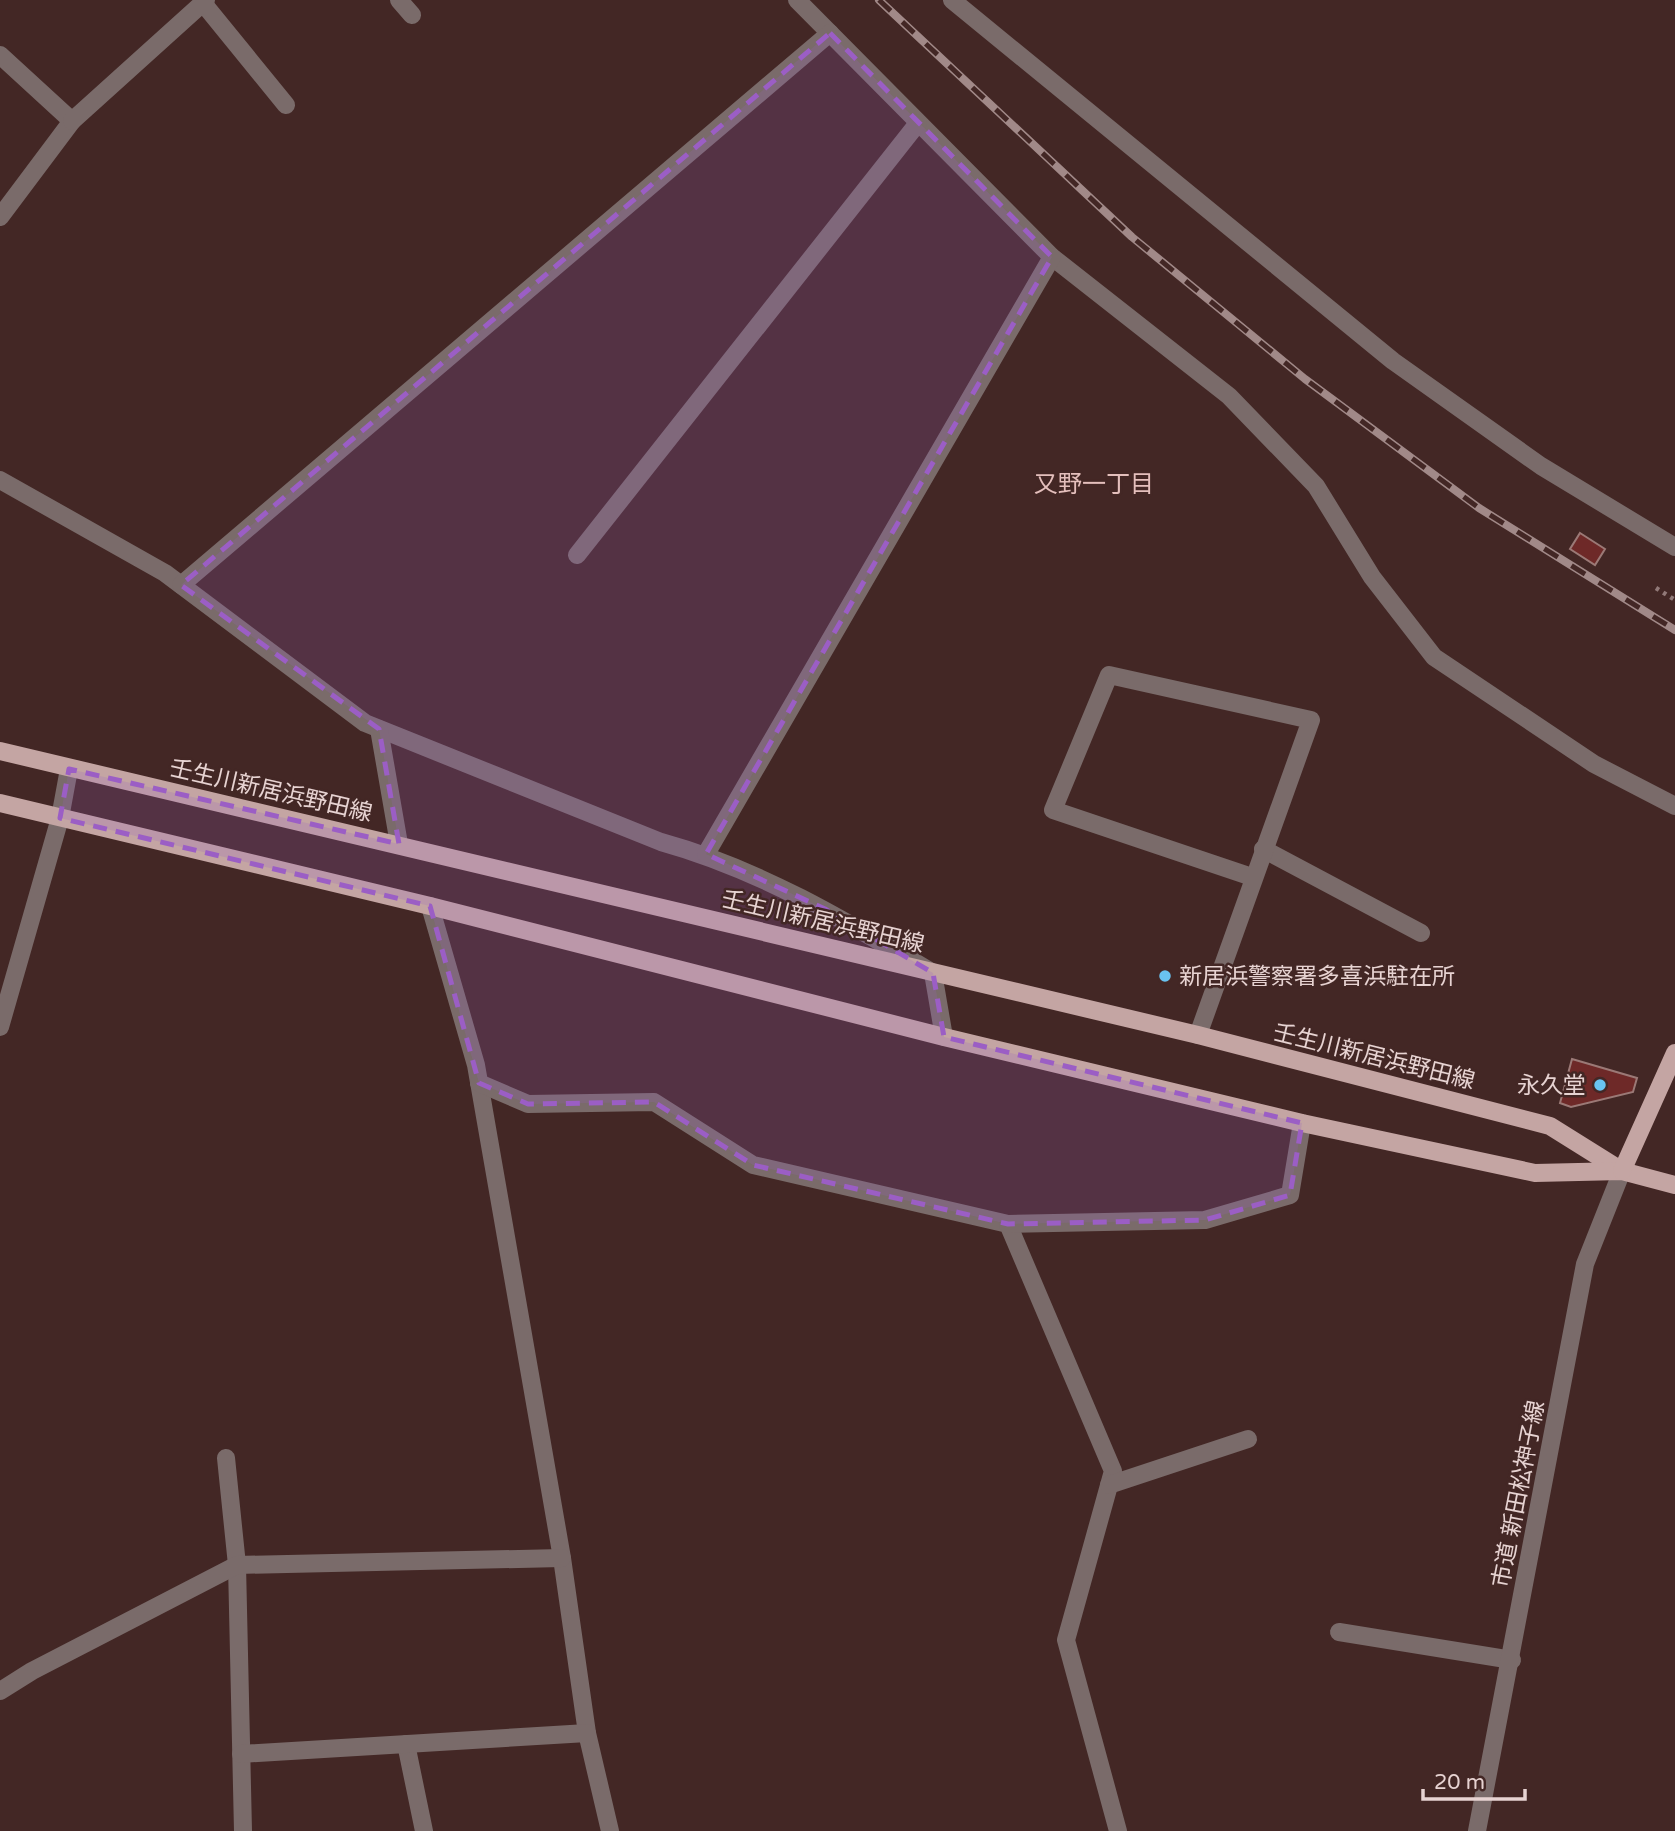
<svg xmlns="http://www.w3.org/2000/svg" width="1675" height="1831" viewBox="0 0 1675 1831" font-family="'Varela Round','Noto Sans JP',sans-serif">
  <rect width="100%" height="100%" fill="#432725"/>
  <g fill="#6e2928" stroke="#9b7976" stroke-width="2">
    <path d="M1580,533L1605,549L1595,565L1570,549Z"/>
    <path d="M1572,1059L1637,1078L1633,1092L1571,1107L1560,1103Z"/>
  </g>
  <g fill="none" stroke-linecap="round" stroke-linejoin="round">
    <path stroke="#917978" stroke-width="4.5" stroke-dasharray="3.5 5" stroke-linecap="butt" d="M1656,588L1675,600"/>
    <g stroke="#7a6b6a" stroke-width="18">
      <path d="M399,0L412,15"/>
      <path d="M797,0L1052,257L1229,396L1316,486L1372,577L1434,657L1594,764L1675,806"/>
      <path d="M952,0L1393,361L1541,466L1675,547"/>
      <path d="M203,3L286,105"/>
      <path d="M0,55L72,121L0,217"/>
      <path d="M72,121L206,0"/>
      <path d="M0,480L165,573L365,723L661,842C759,869 846,921 933,973L944,1037"/>
      <path d="M577,555L918,123"/>
      <path d="M181,585L830,33"/>
      <path d="M379,729L399,844"/>
      <path d="M1263,849L1421,933"/>
      <path d="M706,854L1052,257"/>
      <path d="M430,906L476,1065L562,1558L587,1733"/>
      <path d="M0,1027L60,818L69,769"/>
      <path d="M1198,1035L1311,720L1109,675L1053,810L1252,877"/>
      <path d="M479,1083L528,1104L654,1102L753,1165L1008,1224L1113,1471L1066,1640L1118,1831"/>
      <path d="M1008,1224L1205,1220L1290,1195L1302,1123"/>
      <path d="M226,1458L237,1565L243,1831"/>
      <path d="M1109,1485L1248,1439"/>
      <path d="M1339,1632L1512,1660"/>
      <path d="M0,1691L32,1671L237,1565L562,1558"/>
      <path d="M406,1744L424,1831"/>
      <path d="M241,1754L587,1733L610,1831"/>
      <path d="M1477,1831L1585,1264L1622,1171"/>
    </g>
    <g stroke="#c4a5a3" stroke-width="18">
      <path d="M0,751L1198,1035L1550,1126L1622,1171"/>
      <path d="M0,803L430,906L944,1037L1302,1123L1535,1173L1622,1171L1675,1185"/>
      <path d="M1622,1171L1675,1053"/>
    </g>
    <defs>
      <path id="rail" d="M879,0L1132,237L1305,379L1479,508L1675,630"/>
    </defs>
    <use href="#rail" stroke="#a18988" stroke-width="8"/>
    <use href="#rail" stroke="#432725" stroke-width="5" stroke-dasharray="16" stroke-linecap="butt"/>
  </g>
  <path fill="#9b5ec5" fill-opacity="0.2" stroke="#9b5ec5" stroke-width="5" stroke-dasharray="14 9" stroke-linejoin="round" d="M830,33L1052,257L706,854L825,909L933,973L944,1037L1302,1123L1290,1195L1205,1220L1008,1224L753,1165L654,1102L528,1104L479,1083L430,906L60,818L69,769L399,844L379,729L181,585Z"/>
  <g fill="#69c3f1" stroke="#432725" stroke-width="2.5">
    <circle cx="1165" cy="976" r="7"/>
    <circle cx="1600" cy="1085" r="7"/>
  </g>
  <g text-anchor="middle" stroke-width="5" stroke-linejoin="round" paint-order="stroke">
    <g font-size="23" fill="#e7d3d2" stroke="#432725">
      <text transform="translate(271 790) rotate(13)" y="8">壬生川新居浜野田線</text>
      <text transform="translate(823 921) rotate(13)" y="8">壬生川新居浜野田線</text>
      <text transform="translate(1374 1056) rotate(14)" y="8">壬生川新居浜野田線</text>
      <text transform="translate(1518 1494) rotate(-79)" y="8">市道 新田松神子線</text>
    </g>
    <g font-size="23" fill="#e7d3d2" stroke="#432725" text-anchor="start">
      <text x="1179" y="984">新居浜警察署多喜浜駐在所</text>
      <text x="1586" y="1093" text-anchor="end">永久堂</text>
    </g>
    <g font-size="24" fill="#e4bfbc" stroke="#432725">
      <text x="1094" y="492">又野一丁目</text>
    </g>
  </g>
  <path d="M1423 1789v10h102v-10" fill="none" stroke="#e7d3d2" stroke-width="3.5"/>
  <text x="1434" y="1789" font-size="21" fill="#e7d3d2" stroke="#432725" stroke-width="5" paint-order="stroke">20 m</text>
</svg>
